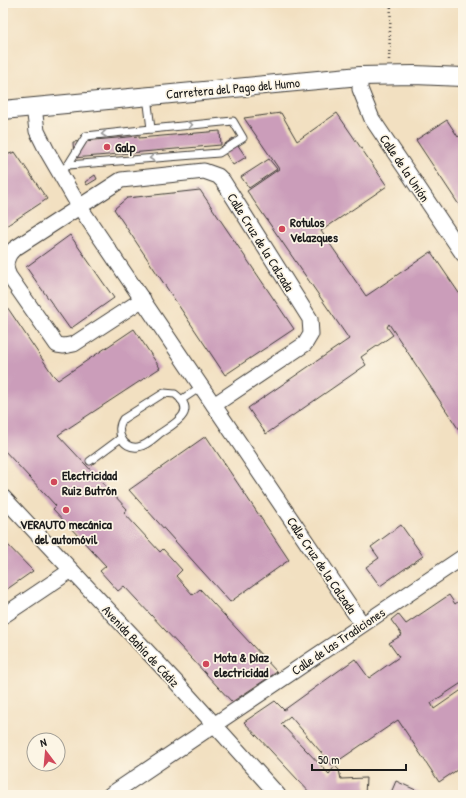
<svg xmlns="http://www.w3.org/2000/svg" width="466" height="798" viewBox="0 0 466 798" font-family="'Patrick Hand',sans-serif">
  <rect width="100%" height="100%" fill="#fcf5e5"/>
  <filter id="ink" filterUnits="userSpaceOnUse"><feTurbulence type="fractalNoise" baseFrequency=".025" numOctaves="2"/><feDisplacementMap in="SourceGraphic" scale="8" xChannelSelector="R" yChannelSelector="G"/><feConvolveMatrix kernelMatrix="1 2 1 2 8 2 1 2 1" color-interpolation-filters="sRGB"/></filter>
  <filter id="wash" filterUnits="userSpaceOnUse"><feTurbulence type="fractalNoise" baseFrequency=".012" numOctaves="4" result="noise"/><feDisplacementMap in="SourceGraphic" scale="16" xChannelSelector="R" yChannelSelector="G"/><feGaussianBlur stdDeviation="0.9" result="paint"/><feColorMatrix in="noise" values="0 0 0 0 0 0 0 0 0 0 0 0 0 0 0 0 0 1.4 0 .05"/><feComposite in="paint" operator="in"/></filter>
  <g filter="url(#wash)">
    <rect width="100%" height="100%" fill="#f2e0c1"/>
    <g id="blocks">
      <g fill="#cb9dba">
        <path d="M281,113L297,141L337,113L387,186L321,231L366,296L431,252L463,299V436L389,324L387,327L393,335L361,357L366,365L266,434L248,408L349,339L247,191L279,169L244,118Z"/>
        <path d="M447,120L458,137L463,133V211L416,140Z"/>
        <path d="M220,131L221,145L74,158L73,142L139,136V138Z"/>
        <path d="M233,138L246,157L233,165L221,147Z"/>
        <path d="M15,152L47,199L3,228V156Z"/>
        <path d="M269,159L277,169L249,188L241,177Z"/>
        <path d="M95,175L97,179L87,185L85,182Z"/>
        <path d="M200,190L294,329L225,375L114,209L127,198Z"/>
        <path d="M70,235L114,298L70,329L26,267Z"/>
        <path d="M3,301L53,375L58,380L134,329L160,368L58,435L127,509L124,513L160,552L163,549L182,570L176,576L193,595L200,589L277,672L232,702L124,586L118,591L100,571L106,566L53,509L56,506L3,449Z"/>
        <path d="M206,436L289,560L230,602L129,490Z"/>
        <path d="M401,525L423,556L380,586L366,567L379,558L371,547Z"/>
        <path d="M3,540L33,571L3,592Z"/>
        <path d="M449,595L455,604L463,598V682L431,703L434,709L463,689V766L439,782L398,720L332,765L290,716L281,724L329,774L335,766L339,770L341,779L366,778L365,795H312L244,722L275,701L284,710L355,659L369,678L399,657L389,643L402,635L391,620L398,614L406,624Z"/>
        <path d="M396,781L420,792L418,795H390Z"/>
      </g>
    </g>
  </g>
  <g filter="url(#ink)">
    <use href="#blocks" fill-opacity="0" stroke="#3c3935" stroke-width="1"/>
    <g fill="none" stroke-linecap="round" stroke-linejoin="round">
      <defs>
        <g id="service">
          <path d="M68,165L219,153L243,138L233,121L151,129"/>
          <path d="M66,167L68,165L86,136L151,129L147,96"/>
          <path d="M164,393L175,394C199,412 174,424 159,434C153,439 146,446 138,447C122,449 115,431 123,419Z"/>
          <path d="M181,400L202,386"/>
          <path d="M90,461L121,438"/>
        </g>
        <g id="minor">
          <path d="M360,76V89L372,119L463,254"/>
          <path d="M34,107L37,131L47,151L79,206L362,624"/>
          <path d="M143,299L74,344L64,346L57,345L9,276C4,266 5,257 14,249L121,180L204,171L218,176L223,181L310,319L311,334L305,344L214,405"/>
          <path d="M3,497L175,681L278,795"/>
          <path d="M3,616L70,571"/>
          <path d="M110,795L463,557"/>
        </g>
        <path id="tertiary" d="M3,110L360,76L414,75L463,77"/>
      </defs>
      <use href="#service" stroke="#3c3935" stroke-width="9"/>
      <use href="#minor" stroke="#3c3935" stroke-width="17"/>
      <use href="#tertiary" stroke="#3c3935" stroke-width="20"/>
      <path stroke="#3c3935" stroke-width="2.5" stroke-dasharray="1 3" stroke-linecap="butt" d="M389,60L391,3"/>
      <use href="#service" stroke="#fff" stroke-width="7"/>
      <use href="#minor" stroke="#fff" stroke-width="15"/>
      <use href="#tertiary" stroke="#fff" stroke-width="18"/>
    </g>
    <defs><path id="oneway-chevron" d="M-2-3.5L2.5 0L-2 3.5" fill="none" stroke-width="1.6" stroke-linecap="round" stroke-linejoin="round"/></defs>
    <g stroke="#999">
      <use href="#oneway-chevron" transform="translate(190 125) rotate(-6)"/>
      <use href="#oneway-chevron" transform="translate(104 134) rotate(174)"/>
      <use href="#oneway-chevron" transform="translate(152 158) rotate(175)"/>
    </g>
  </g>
  <g fill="#d1495b" stroke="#fcf5e5" stroke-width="1.5">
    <circle cx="107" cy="147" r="4"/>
    <circle cx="282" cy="229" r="4"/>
    <circle cx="54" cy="482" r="4"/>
    <circle cx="66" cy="510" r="4"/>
    <circle cx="206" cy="664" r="4"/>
  </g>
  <g text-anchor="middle" stroke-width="3.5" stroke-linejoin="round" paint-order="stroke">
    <g font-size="13" fill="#1c1c1c" stroke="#fcf5e5">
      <text transform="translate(233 88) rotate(-5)" y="5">Carretera del Pago del Humo</text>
      <text transform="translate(405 168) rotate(56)" y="5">Calle de la Unión</text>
      <text transform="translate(261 242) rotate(58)" y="5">Calle Cruz de la Calzada</text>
      <text transform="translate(322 565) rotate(56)" y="5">Calle Cruz de la Calzada</text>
      <text transform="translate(338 641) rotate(-34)" y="5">Calle de las Tradiciones</text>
      <text transform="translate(141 646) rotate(47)" y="5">Avenida Bahía de Cádiz</text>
    </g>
    <g font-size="13" font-weight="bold" fill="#1c1c1c" stroke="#fcf5e5" text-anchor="start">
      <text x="115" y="152">Galp</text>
      <text x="290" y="227">Rotulos<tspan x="290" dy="15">Velazques</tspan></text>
      <text x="62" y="480">Electricidad<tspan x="62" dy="15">Ruiz Butrón</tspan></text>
      <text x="66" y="529" text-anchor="middle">VERAUTO mecánica<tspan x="66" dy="15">del automóvil</tspan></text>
      <text x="214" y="662">Mota &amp; Díaz<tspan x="214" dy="15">electricidad</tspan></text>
    </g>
  </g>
  <rect width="466" height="798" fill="none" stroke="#fcf5e5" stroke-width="16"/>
  <g transform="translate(46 752) rotate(344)"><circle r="19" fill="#fcf5e5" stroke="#a29e95"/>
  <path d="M0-3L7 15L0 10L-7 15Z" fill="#d1495b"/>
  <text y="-6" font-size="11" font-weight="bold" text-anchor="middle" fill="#1c1c1c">N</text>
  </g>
  <path d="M312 764v6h94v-6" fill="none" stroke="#1c1c1c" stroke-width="2"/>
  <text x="318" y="764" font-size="12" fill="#1c1c1c" stroke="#fcf5e5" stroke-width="3" paint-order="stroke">50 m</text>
</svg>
